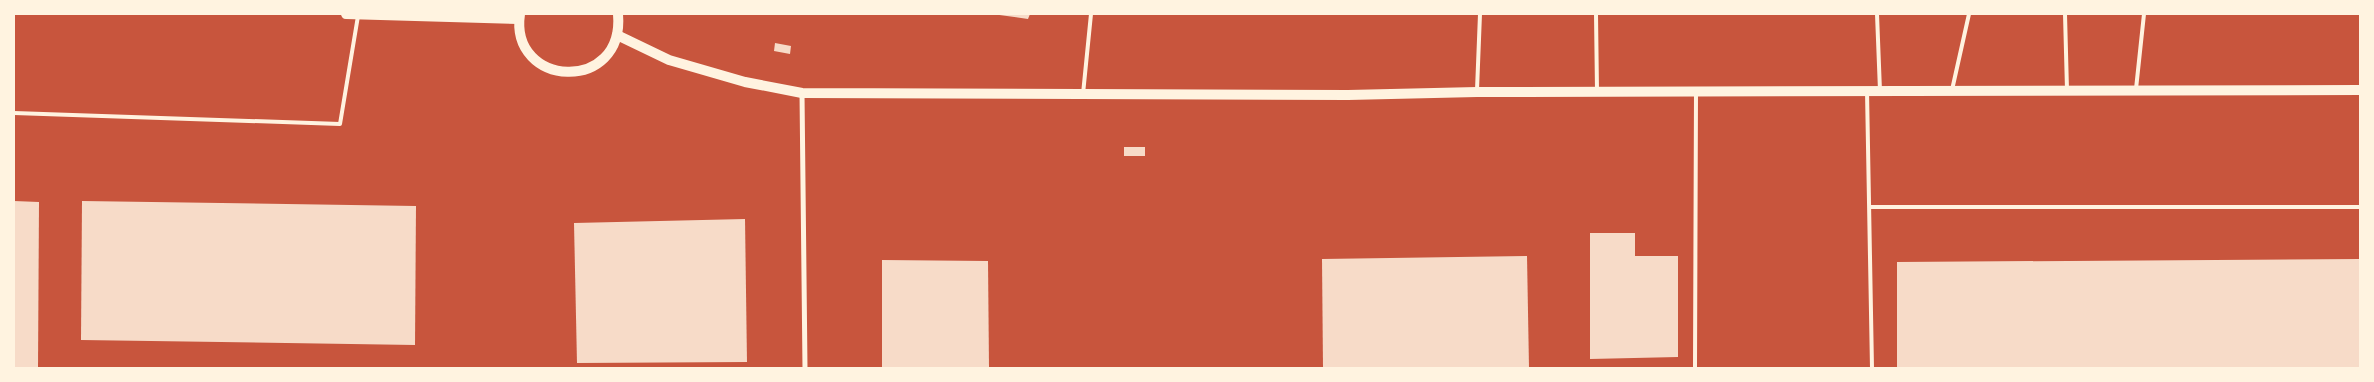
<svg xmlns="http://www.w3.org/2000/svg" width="2374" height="382" viewBox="0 0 2374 382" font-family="'Space Grotesk',sans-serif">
  <rect width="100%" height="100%" fill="#c8553d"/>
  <g fill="#f7dbc8">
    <path d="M992,14H1030L1028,19Z"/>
    <path d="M775,43L791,46L790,54L774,51Z"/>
    <rect x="1124" y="147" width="21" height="9"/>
    <path d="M14,201L39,202L38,368H14Z"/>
    <path d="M82,201L416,206L415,345L81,340Z"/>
    <path d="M745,219L747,362L577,363L574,223Z"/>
    <path d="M1590,233H1635V256H1678V357L1590,359Z"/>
    <path d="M1527,256L1529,368H1323L1322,259Z"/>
    <path d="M2360,259V368H1897V262Z"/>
    <path d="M882,260L988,261L989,368H882Z"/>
  </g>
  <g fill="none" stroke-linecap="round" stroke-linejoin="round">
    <g stroke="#fff3e0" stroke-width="4">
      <path d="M1596,14L1597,91"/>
      <path d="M1877,14L1880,91"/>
      <path d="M2065,14L2067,90"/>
      <path d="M2136,89L2144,14"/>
      <path d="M1477,90L1480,14"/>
      <path d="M1952,90L1969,14"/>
      <path d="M1867,91L1872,368"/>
      <path d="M1083,94L1091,14"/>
      <path d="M14,113L340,124L358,16"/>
      <path d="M1870,207H2360"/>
      <path d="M1695,368L1696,92"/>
    </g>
    <path stroke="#fff3e0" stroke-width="5" d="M802,93L805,368"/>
    <g stroke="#fff3e0" stroke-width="10">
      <path d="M346,14L519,19"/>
      <path d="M520,14C509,88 625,94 618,14"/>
      <path d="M617,35L669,60L745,82L802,93L1348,95L1477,92L2360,90"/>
    </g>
  </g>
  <rect width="2374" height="382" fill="none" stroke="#fff3e0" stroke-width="30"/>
</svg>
